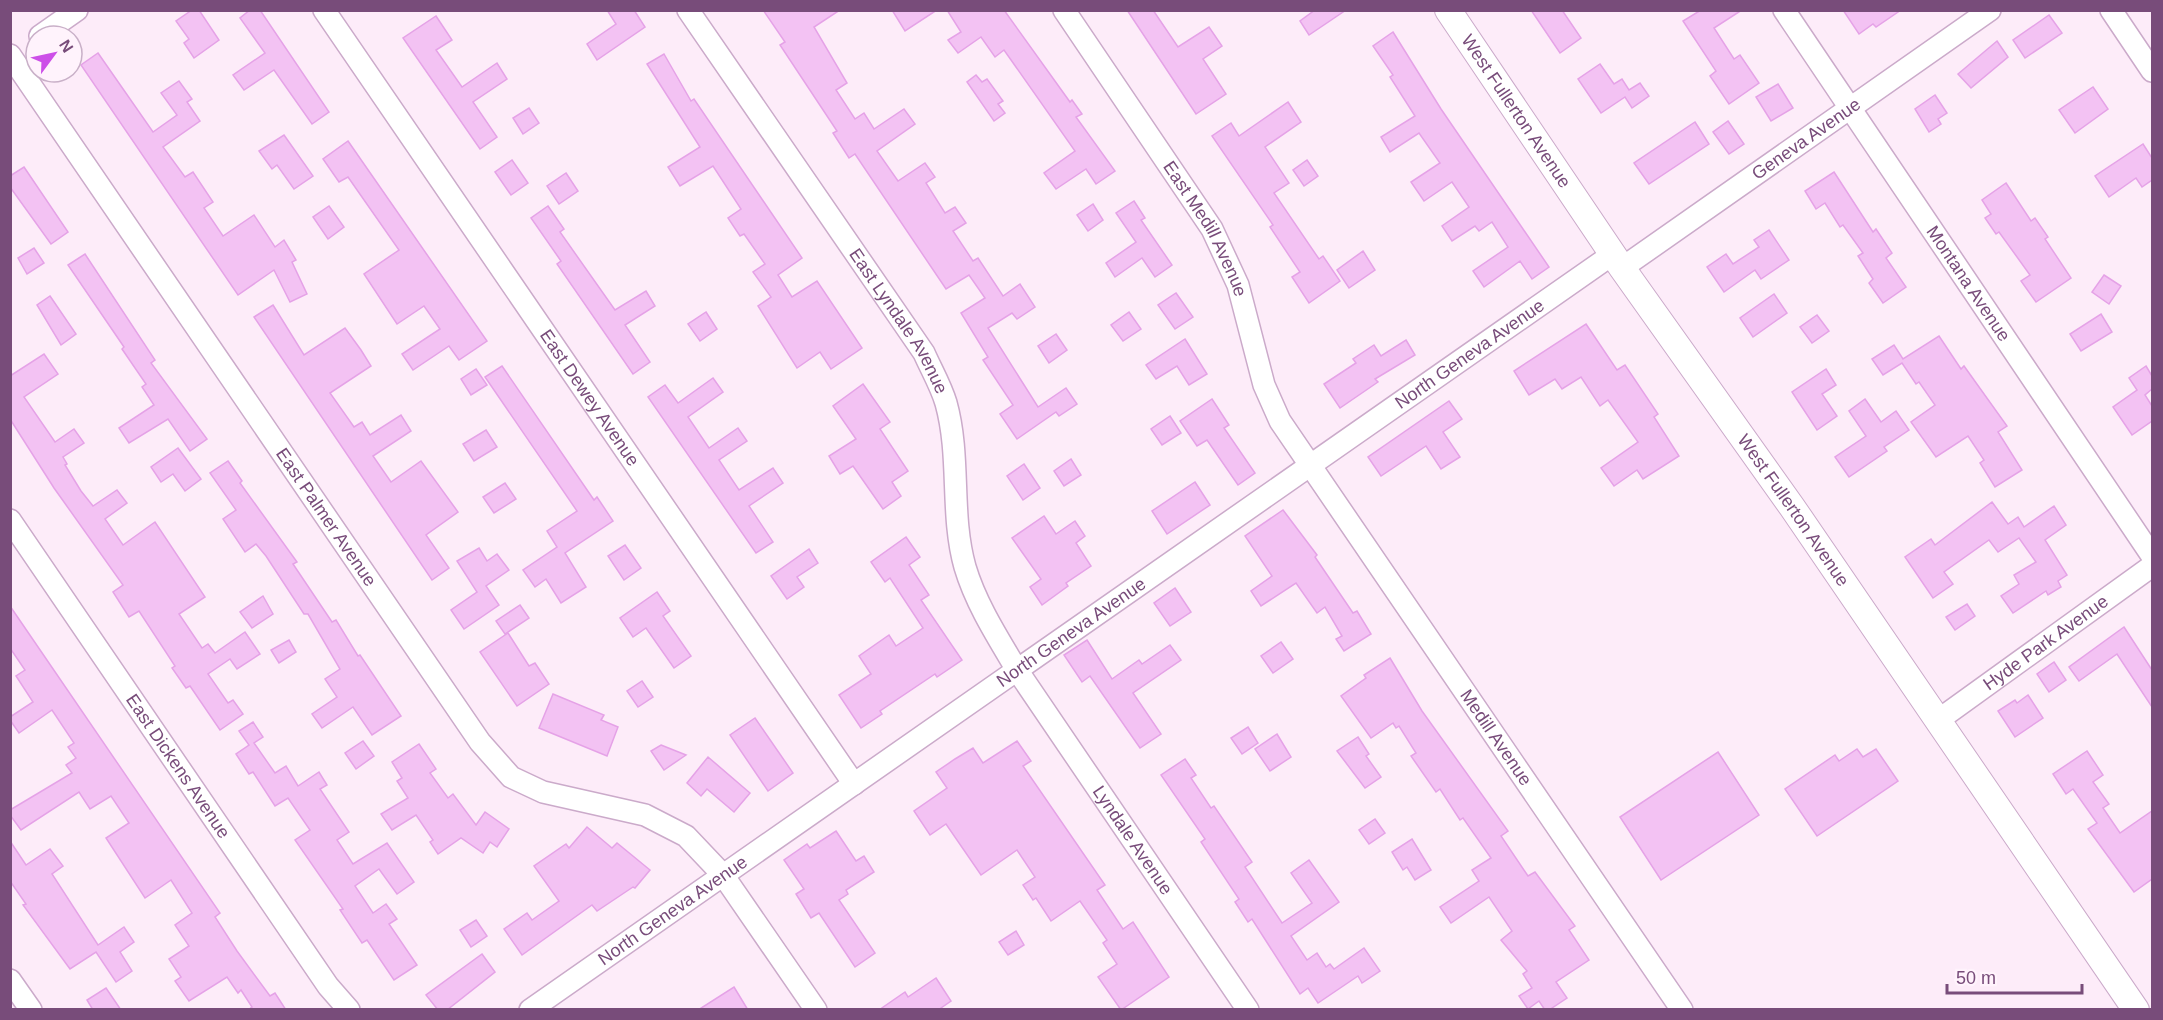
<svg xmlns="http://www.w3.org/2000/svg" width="2163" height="1020" viewBox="0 0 2163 1020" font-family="Arial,sans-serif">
  <rect width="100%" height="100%" fill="#fdecf9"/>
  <g fill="#f3c2f3" stroke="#e5a2e7" stroke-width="1.5">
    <path d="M192,10H199L219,40L194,58L184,43L189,39L176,21Z"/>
    <path d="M250,10H260L329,112L312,124L274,70L244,90L233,75L265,53L240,18Z"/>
    <path d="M607,10H634L645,27L597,60L587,44L616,24Z"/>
    <path d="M763,10H840L814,27L847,83L836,90L855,119L864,113L874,129L904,109L915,124L877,151L898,181L925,163L935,177L926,183L945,213L955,207L966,223L953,231L973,261L978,258L1003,296L1020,284L1035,307L1017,319L1012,313L988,328L1038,407L1066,388L1077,404L1059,416L1056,412L1017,439L1000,414L1013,405L983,360L988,357L961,313L985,298L969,275L946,289L855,154L849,158L833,133L837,131L780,45L785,42Z"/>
    <path d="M892,10H937L905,31Z"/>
    <path d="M947,10H1004L1070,102L1072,100L1082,114L1076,117L1115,171L1096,184L1086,169L1056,189L1044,173L1075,151L1004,50L995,57L981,37L958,53L948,40L961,32Z"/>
    <path d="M1127,10H1153L1178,47L1209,27L1222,46L1203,59L1226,94L1196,114Z"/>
    <path d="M1315,10H1346L1309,35L1300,21Z"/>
    <path d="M1531,10H1562L1581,38L1560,53Z"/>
    <path d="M1701,10H1742L1714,28L1734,59L1740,55L1759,83L1729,104L1710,76L1716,71L1683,21Z"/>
    <path d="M1843,10H1901L1876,27L1873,24L1859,34Z"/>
    <path d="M2049,15L2062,33L2025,58L2013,40Z"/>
    <path d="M436,16L452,40L436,50L462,87L497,63L507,79L473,102L497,137L480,149L403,38Z"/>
    <path d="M1393,32L1441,109L1549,267L1532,279L1520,261L1484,287L1473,271L1508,247L1492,222L1479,231L1475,226L1452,241L1442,226L1469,207L1452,182L1424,201L1411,182L1440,163L1419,133L1390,152L1381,137L1415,116L1390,77L1393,75L1373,46Z"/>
    <path d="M1997,41L2008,57L1971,88L1958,74Z"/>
    <path d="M98,53L153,132L177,115L161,93L179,81L192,99L187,102L200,121L163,147L185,177L193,172L213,202L204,208L223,236L254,215L275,247L284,240L296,260L292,262L307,294L290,302L274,270L238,295L81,65Z"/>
    <path d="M664,54L691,101L694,99L802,258L778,275L792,297L817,281L862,348L831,369L820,352L797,368L758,306L771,297L753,272L765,264L744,234L740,236L728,218L741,209L713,166L680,186L668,167L700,147L647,64Z"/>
    <path d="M1600,64L1614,84L1622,79L1629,90L1640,83L1649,96L1632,108L1625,97L1601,113L1578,79Z"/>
    <path d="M976,75L982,82L987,79L1003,101L998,104L1005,113L994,121L967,82Z"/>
    <path d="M1778,84L1793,108L1771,121L1756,97Z"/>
    <path d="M2093,87L2108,109L2075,133L2059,110Z"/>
    <path d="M1935,95L1947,113L1938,119L1941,124L1929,132L1915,109Z"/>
    <path d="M1288,102L1301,122L1265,147L1289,183L1274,193L1319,259L1323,256L1340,281L1309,303L1292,277L1300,272L1270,227L1273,225L1212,136L1231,123L1239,136Z"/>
    <path d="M529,108L539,123L523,134L513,118Z"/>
    <path d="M1728,121L1744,144L1729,154L1713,132Z"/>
    <path d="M1695,122L1709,144L1649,184L1634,163Z"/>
    <path d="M284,135L313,176L294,189L277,165L272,169L259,151Z"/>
    <path d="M348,141L487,341L459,360L449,346L413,370L402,354L440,329L424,306L397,324L364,274L399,250L348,177L339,182L323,159Z"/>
    <path d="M2143,144L2152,158V180L2142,187L2136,178L2109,197L2095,176Z"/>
    <path d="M512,160L528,183L511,195L495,172Z"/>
    <path d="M1307,160L1318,176L1304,186L1293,170Z"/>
    <path d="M24,167L68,232L51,244L10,187V176Z"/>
    <path d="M1834,172L1873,232L1876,229L1892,253L1886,258L1906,287L1883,303L1869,283L1873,279L1858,256L1863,253L1843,225L1840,227L1825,203L1816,209L1805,191Z"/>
    <path d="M566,173L578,191L559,204L547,186Z"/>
    <path d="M2006,183L2031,221L2035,218L2048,237L2045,239L2071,278L2036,302L2021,281L2030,275L1999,232L1996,234L1985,218L1991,214L1982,200Z"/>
    <path d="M1134,201L1145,218L1141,220L1172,265L1155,277L1142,258L1115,277L1106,263L1136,242L1116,213Z"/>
    <path d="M1093,204L1103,220L1088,231L1077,215Z"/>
    <path d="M329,206L344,227L328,239L313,217Z"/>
    <path d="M548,206L564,229L560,232L615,310L646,291L655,306L625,325L650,362L633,374L557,264L561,261L531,218Z"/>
    <path d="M1769,230L1789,260L1761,279L1755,270L1724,292L1707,267L1726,254L1733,264L1759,247L1754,240Z"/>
    <path d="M34,248L44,263L27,274L18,258Z"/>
    <path d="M1363,251L1375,270L1349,288L1337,270Z"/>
    <path d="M85,254L155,360L151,363L207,439L190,451L168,419L129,443L119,428L154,405L142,387L146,384L122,349L124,347L68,265Z"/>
    <path d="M2104,275L2121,286L2109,304L2092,292Z"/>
    <path d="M1176,293L1193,317L1175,329L1158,305Z"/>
    <path d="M1774,294L1787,313L1753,337L1740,318Z"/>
    <path d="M50,296L76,334L61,345L37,305Z"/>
    <path d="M273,305L304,355L345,328L361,350L371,366L330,393L354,427L362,422L370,435L401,415L411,431L373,456L391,482L421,461L458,512L426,535L449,568L432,580L254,317Z"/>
    <path d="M706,312L717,329L700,341L688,324Z"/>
    <path d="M1129,312L1141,329L1123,341L1111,325Z"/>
    <path d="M2101,314L2112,332L2081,351L2070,334Z"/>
    <path d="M1817,315L1829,331L1812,343L1800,327Z"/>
    <path d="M1586,324L1617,370L1625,365L1658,414L1654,417L1679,456L1643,479L1637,470L1614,486L1601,468L1638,442L1608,400L1600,406L1581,377L1562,389L1555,379L1529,395L1514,371Z"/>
    <path d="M1056,334L1067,350L1049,363L1038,346Z"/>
    <path d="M1939,336L1961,369L1964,366L2007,426L1998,432L2022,470L1995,487L1980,463L1984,460L1968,436L1936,457L1911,422L1935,405L1919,382L1916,384L1902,363L1883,375L1872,359L1894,345L1903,359Z"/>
    <path d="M1185,339L1207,374L1189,385L1177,366L1156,379L1146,365Z"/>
    <path d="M1406,340L1415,355L1375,379L1378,382L1340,408L1324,384L1356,363L1353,359L1374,345L1381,356Z"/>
    <path d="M44,354L58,374L24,397L55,442L74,429L84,443L63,457L67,464L65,465L81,491L93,506L117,490L127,503L105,519L123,545L155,522L205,597L179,614L202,648L208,644L215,653L245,632L260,654L237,669L230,659L208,674L228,703L233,700L243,714L220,730L190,686L186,688L172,668L175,666L139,611L129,617L113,592L123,585L54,488L10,419V376Z"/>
    <path d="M502,366L594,500L597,497L613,521L565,553L586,587L561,603L546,579L535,587L523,570L557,547L547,531L577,511L485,377Z"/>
    <path d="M2146,366L2152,376V389L2145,395L2152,406V421L2132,435L2113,407L2137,390L2129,378Z"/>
    <path d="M476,369L487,385L471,395L461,379Z"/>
    <path d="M1826,369L1836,385L1822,394L1837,416L1817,430L1792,392Z"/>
    <path d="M713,378L723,392L688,417L709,448L738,428L747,441L719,460L739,490L773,468L783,483L749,506L773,542L756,553L648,397L665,385L678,403Z"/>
    <path d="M863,384L890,422L880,429L908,471L892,482L901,496L883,509L853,466L840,474L829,456L856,439L833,406Z"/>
    <path d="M1212,399L1229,425L1224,428L1255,473L1238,485L1207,440L1197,446L1180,421Z"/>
    <path d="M1865,399L1881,422L1896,411L1909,430L1884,447L1887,451L1849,477L1835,457L1866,436L1849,411Z"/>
    <path d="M1449,401L1462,419L1443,432L1460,457L1441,469L1426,446L1381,476L1368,457Z"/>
    <path d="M1170,416L1181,433L1162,445L1151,429Z"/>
    <path d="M486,430L497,447L474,461L463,444Z"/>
    <path d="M178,448L201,479L185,491L173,474L161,482L151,467Z"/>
    <path d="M1071,459L1081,475L1064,486L1054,471Z"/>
    <path d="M228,461L242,481L240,483L297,562L293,564L332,622L336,620L358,656L360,655L401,716L372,735L353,707L322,728L312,714L337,697L325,679L340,669L308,614H304L266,556L256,544L245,552L223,519L236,510L210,473Z"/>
    <path d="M1024,464L1040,488L1023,500L1007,476Z"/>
    <path d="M1195,482L1210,505L1167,534L1152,511Z"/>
    <path d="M505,483L516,499L494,513L483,497Z"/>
    <path d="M1992,502L2008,524L2018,517L2024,527L2054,506L2066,525L2045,540L2067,575L2058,581L2061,587L2048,595L2046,591L2013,613L2001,596L2019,584L2014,575L2036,562L2019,538L1998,552L1989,540L1944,572L1953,584L1933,598L1905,557L1931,539L1935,545Z"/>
    <path d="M1283,510L1317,555L1315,557L1353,613L1357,611L1371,634L1344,651L1336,639L1342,636L1325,607L1317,613L1296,583L1261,606L1251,591L1272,576L1245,536Z"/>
    <path d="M1044,516L1056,534L1075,521L1085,536L1076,543L1091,566L1066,583L1068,586L1042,605L1030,587L1041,579L1012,538Z"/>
    <path d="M906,537L920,557L909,565L929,595L921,600L962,660L937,677L935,674L880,711L882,714L861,728L839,695L871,674L859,656L889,635L896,646L923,628L890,578L885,582L871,562Z"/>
    <path d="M625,545L641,568L624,580L608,556Z"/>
    <path d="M479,548L487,561L497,554L509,570L486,586L499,605L464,629L451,610L477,592L457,561Z"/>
    <path d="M809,549L818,563L797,577L804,587L787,599L771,576Z"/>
    <path d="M1175,588L1191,612L1170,626L1154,603Z"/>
    <path d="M657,592L670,611L663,616L691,656L674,668L646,628L633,637L620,618Z"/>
    <path d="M263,596L273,614L252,628L240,612Z"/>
    <path d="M1967,604L1975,616L1955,630L1946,617Z"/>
    <path d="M520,605L529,618L505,634L496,621Z"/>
    <path d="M10,606L220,913L215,917L237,951L270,996L275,993L286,1010H248L252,1007L241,990L238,993L227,977L189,1001L175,981L181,977L169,959L189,946L175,925L192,913L171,880L145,898L106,838L129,823L111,796L90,809L79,792L21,830L10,815V810L72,773L66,765L76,758L68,747L74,743L52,710L19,733L10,720V717L33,702L16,676L25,670L10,648Z"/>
    <path d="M2124,627L2152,670V707L2117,654L2079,681L2069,667Z"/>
    <path d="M508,633L529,666L535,663L549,684L517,706L480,652Z"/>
    <path d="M289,640L296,652L279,663L271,650Z"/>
    <path d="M1087,640L1112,679L1139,660L1142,664L1170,645L1181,660L1133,693L1161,734L1140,748L1090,676L1082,682L1064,655Z"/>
    <path d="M1281,642L1293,659L1273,673L1261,656Z"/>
    <path d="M1390,658L1422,711L1508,831L1501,836L1528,876L1535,872L1575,926L1569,930L1589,960L1556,982L1567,998L1549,1010H1545L1539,1001L1528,1009L1519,996L1532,988L1523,974L1527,971L1501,940L1512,931L1489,897L1451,923L1440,907L1479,881L1472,870L1491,858L1463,818L1460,820L1440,789L1436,792L1411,756L1416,753L1399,726L1396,728L1393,723L1371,738L1341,696L1366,678L1364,675Z"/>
    <path d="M2054,662L2066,680L2049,692L2037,674Z"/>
    <path d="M642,681L653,697L638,707L627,691Z"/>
    <path d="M553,694L604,715L601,720L618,727L607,756L539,728Z"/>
    <path d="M2028,695L2043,718L2015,737L1998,711L2015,700L2017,703Z"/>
    <path d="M755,718L793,773L768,791L730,735Z"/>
    <path d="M253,722L263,737L254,743L275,773L286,766L298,786L319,772L327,785L320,789L349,832L337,840L353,864L387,843L414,882L397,894L379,869L355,886L373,913L386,904L397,919L389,924L417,965L394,980L367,940L362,943L340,910L343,909L295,840L310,830L288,798L275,806L253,772L249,774L236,754L249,745L239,731Z"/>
    <path d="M1248,727L1258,743L1242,754L1231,738Z"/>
    <path d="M1277,734L1291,757L1270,771L1255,749Z"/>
    <path d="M1358,737L1369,754L1366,756L1381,777L1365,788L1337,751Z"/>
    <path d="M363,741L374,756L356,769L345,753Z"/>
    <path d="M1017,741L1031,761L1023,766L1105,885L1097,890L1123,929L1133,922L1169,977L1121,1010L1098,977L1117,964L1103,943L1107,940L1080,901L1051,921L1036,898L1033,900L1023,885L1035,877L1017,850L981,875L946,824L930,835L914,811L947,788L936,772L955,759L973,748L983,763Z"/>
    <path d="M419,744L436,769L430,773L448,798L453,794L476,825L485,812L509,829L497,847L490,842L483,853L461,838L438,854L430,842L433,840L416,815L392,830L381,814L408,798L397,781L402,778L392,762Z"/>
    <path d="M661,745L686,755L664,770L651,751Z"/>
    <path d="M1857,749L1863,757L1876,749L1898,781L1817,836L1785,789L1835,755L1839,761Z"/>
    <path d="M2087,751L2103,775L2093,782L2109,804L2103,808L2120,833L2152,811V879L2134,892L2088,829L2097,823L2073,789L2066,794L2053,774Z"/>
    <path d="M1718,752L1759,815L1661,880L1620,817Z"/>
    <path d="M708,757L750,793L734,812L707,789L701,796L687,783Z"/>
    <path d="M1185,759L1196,775L1191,778L1211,808L1214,806L1252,862L1245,867L1282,923L1312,903L1291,873L1309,860L1339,902L1291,936L1307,960L1317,953L1326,967L1330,964L1334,969L1364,948L1380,971L1362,983L1358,976L1318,1003L1308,988L1300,994L1252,919L1248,922L1235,902L1239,899L1201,842L1205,839L1161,775Z"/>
    <path d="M1375,819L1385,833L1369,844L1359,830Z"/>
    <path d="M587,827L612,848L617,843L650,870L635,888L633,887L597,911L592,905L522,955L504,929L527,913L532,920L559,901L534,866L566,844L569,848Z"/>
    <path d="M836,831L856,861L864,856L874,872L846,890L848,894L839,900L875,953L855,967L819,913L811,918L796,894L804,889L784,860L807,844L810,848Z"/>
    <path d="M1412,839L1431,870L1415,880L1407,867L1403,870L1392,852Z"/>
    <path d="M10,841L26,865L50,849L63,866L52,874L98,945L124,927L134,942L120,952L132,971L116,982L96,952L70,969L23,905L26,904L10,881Z"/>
    <path d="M476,920L487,936L471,947L460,930Z"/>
    <path d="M1016,931L1024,945L1008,955L999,942Z"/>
    <path d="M482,954L495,972L447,1010H438L426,995Z"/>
    <path d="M936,978L951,1001L938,1010H879L905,992L908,997Z"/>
    <path d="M734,987L748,1010H698Z"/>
    <path d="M106,988L121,1010H93L87,1000Z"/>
  </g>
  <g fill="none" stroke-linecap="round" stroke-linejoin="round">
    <defs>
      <g id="minor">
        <path id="s1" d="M324,10L854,784"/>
        <path id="s2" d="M688,10L924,353C931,369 941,386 946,403C961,457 950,514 965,567C976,604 998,638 1017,670L1248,1010"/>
        <path id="s3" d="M1064,10L1212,229L1238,285L1264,385L1280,421L1682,1010"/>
        <path id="s4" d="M1784,10L2152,556"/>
        <path d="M2111,10L2152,71"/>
        <path d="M40,36L77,10"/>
        <path id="s5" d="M10,55L480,742L511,777L543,792L645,815L686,836L723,875L816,1010"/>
        <path id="s6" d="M1622,268L1990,10"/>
        <path id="s7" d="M10,520L328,986L349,1010"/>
        <path id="s8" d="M1937,721L2152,566"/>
        <path d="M10,980L31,1010"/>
        <path id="s9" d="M530,1010L1613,254"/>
      </g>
      <g id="tertiary">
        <path id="s10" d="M1448,10L1622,268L1792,507L2136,1010"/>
      </g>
    </defs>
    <use href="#minor" stroke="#cbaaca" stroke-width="24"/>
    <use href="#tertiary" stroke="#cbaaca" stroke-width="28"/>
    <use href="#minor" stroke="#fff" stroke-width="21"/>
    <use href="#tertiary" stroke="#fff" stroke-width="26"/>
  </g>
  <g text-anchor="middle" stroke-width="5" stroke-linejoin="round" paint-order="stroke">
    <g font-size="18" fill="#784c7a" stroke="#fff3fc">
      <text dy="6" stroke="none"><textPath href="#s10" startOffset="122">West Fullerton Avenue</textPath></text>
      <text dy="6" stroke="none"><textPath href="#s6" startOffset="225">Geneva Avenue</textPath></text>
      <text dy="6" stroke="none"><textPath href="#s3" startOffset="261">East Medill Avenue</textPath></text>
      <text dy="6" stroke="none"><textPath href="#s4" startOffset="330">Montana Avenue</textPath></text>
      <text dy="6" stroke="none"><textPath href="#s2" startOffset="376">East Lyndale Avenue</textPath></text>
      <text dy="6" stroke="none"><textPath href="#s9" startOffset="1146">North Geneva Avenue</textPath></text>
      <text dy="6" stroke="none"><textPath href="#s1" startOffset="470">East Dewey Avenue</textPath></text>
      <text dy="6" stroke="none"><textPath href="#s10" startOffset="608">West Fullerton Avenue</textPath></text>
      <text dy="6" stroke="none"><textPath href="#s5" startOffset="560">East Palmer Avenue</textPath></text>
      <text dy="6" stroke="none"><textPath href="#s9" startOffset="660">North Geneva Avenue</textPath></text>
      <text dy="6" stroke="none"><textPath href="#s8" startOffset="134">Hyde Park Avenue</textPath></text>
      <text dy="6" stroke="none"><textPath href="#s3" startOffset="852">Medill Avenue</textPath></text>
      <text dy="6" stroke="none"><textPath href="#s7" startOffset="298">East Dickens Avenue</textPath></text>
      <text dy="6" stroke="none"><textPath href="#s2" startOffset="958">Lyndale Avenue</textPath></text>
      <text dy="6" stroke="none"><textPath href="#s9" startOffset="174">North Geneva Avenue</textPath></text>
    </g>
  </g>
  <rect width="2163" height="1020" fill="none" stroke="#784c7a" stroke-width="24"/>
  <g transform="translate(54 54) rotate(57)"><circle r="28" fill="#fff3fc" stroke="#c9b0c8" stroke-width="1.5"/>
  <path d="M0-4.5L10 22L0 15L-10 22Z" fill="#cd4fe8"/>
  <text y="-9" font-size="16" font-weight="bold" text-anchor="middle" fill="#784c7a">N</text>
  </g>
  <path d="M1947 984v9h135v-9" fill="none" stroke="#784c7a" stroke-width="3"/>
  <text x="1956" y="984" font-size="18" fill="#784c7a" stroke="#fff3fc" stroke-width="4.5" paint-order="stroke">50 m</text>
</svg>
